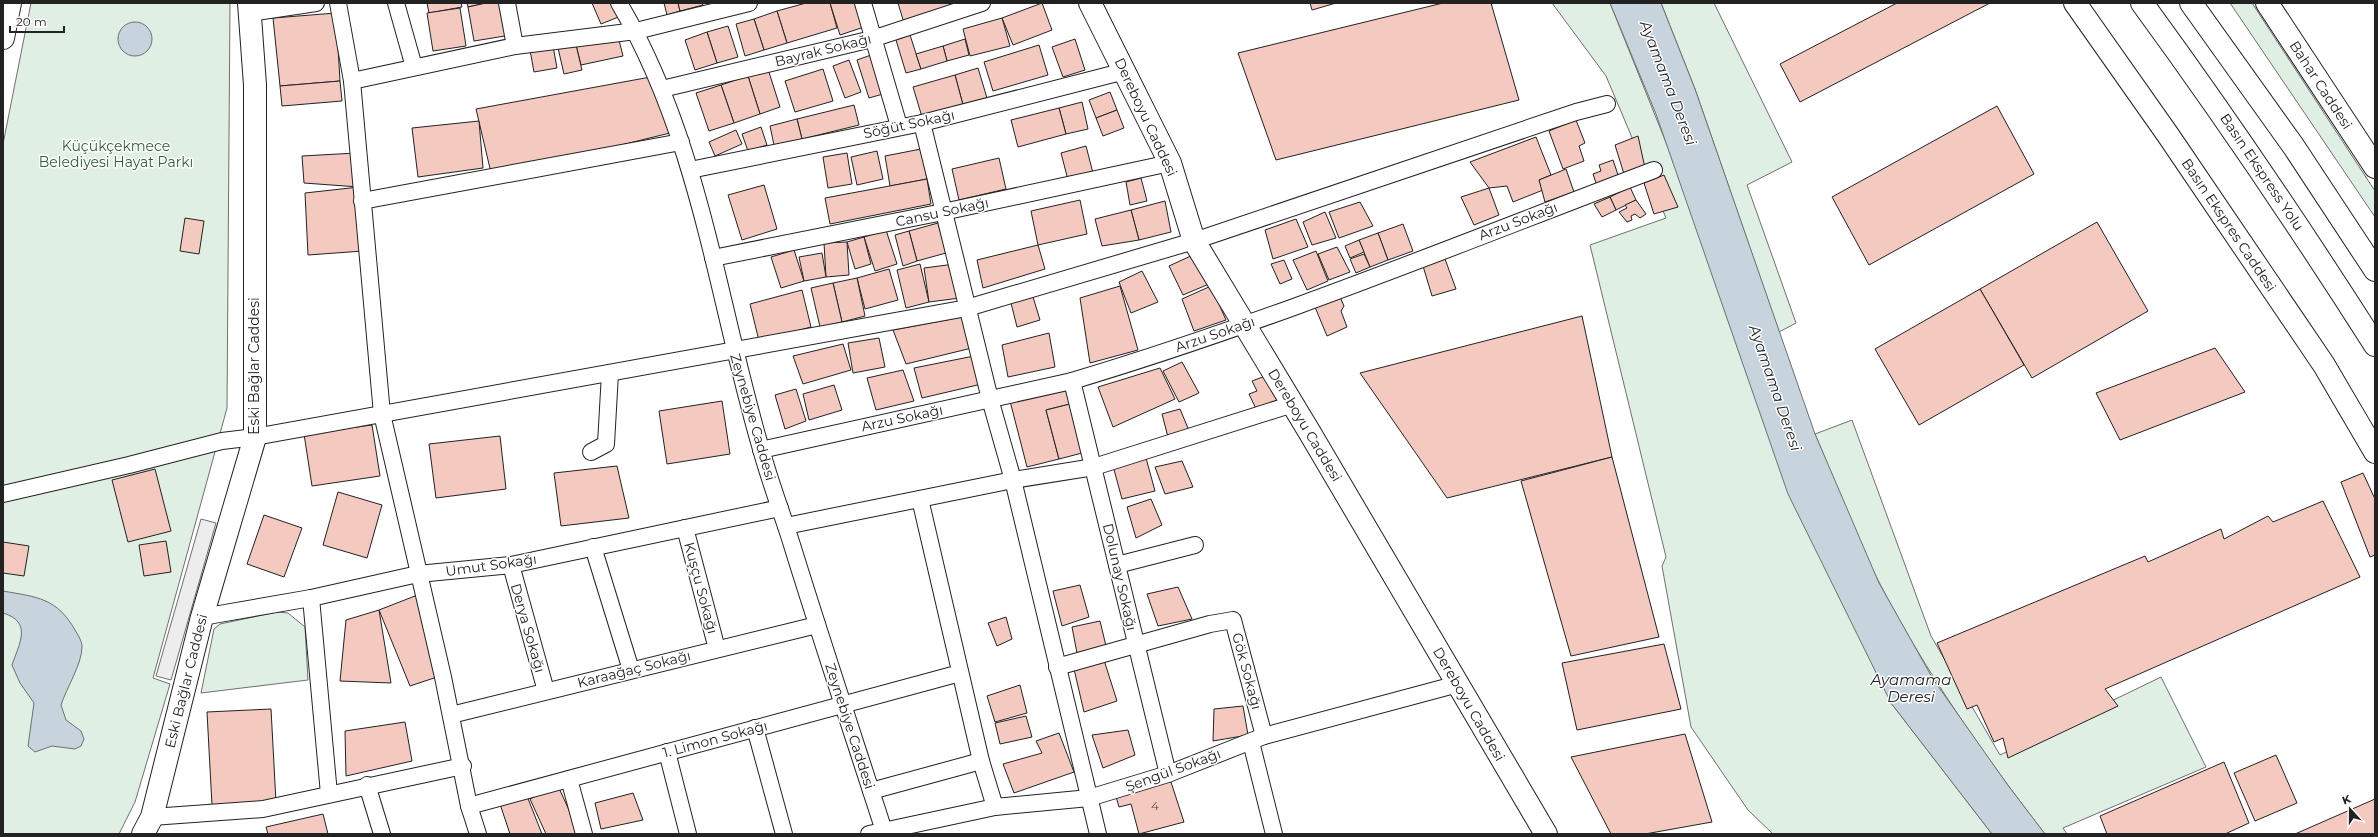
<svg xmlns="http://www.w3.org/2000/svg" width="2378" height="837" viewBox="0 0 2378 837" font-family="Montserrat,sans-serif">
  <rect width="100%" height="100%" fill="#fff"/>
  <g fill="#e0efe3" stroke="#6f6f6f">
    <path d="M31,3H230L227,408L153,678L170,684L135,802L119,834H3V144Z"/>
    <path d="M1552,3H1610L1891,703L1992,834H1773L1748,810L1691,727L1662,566L1666,557L1590,245L1666,218L1606,76Z"/>
    <path d="M1661,3H1714L1792,162L1747,185L1796,323L1779,332L1695,89Z"/>
    <path d="M2230,3H2252L2375,191V217Z"/>
    <path d="M1852,420L1931,636L2000,755L2161,677L2206,767L2063,828L2067,834H2045C1984,755 1926,673 1880,584C1855,537 1836,483 1815,434Z"/>
    <path d="M277,612L288,613L305,627L308,680L201,693L214,629L220,624Z"/>
  </g>
  <path fill="#ededed" stroke="#6f6f6f" d="M201,519L216,523L171,680L156,676Z"/>
  <g fill="#c7d3dd" stroke="#6f6f6f">
    <path d="M1610,3H1661L1695,89L1815,434L1879,583L1933,679L2007,784L2045,834H1992L1891,703L1788,494L1656,114Z"/>
    <circle cx="135" cy="39" r="17"/>
    <path d="M3,591C37,597 57,598 75,630C78,635 82,641 82,647C82,664 66,689 61,705L66,720L81,731L84,739L81,746L75,749L52,746L35,752L28,746L34,703L20,683L12,665C19,644 33,622 3,613Z"/>
  </g>
  <g fill="#f3c9c0" stroke="#222">
    <path d="M427,3H461L462,7L429,13Z"/>
    <path d="M467,3H486L468,7Z"/>
    <path d="M486,3H506L511,35L474,41L468,7Z"/>
    <path d="M592,3H615L626,14L601,24Z"/>
    <path d="M664,3H678L680,11L667,15Z"/>
    <path d="M678,3H702L703,5L680,11Z"/>
    <path d="M806,3H830L837,28L787,43L777,11Z"/>
    <path d="M830,3H857L864,27L840,35Z"/>
    <path d="M898,3H959L904,23Z"/>
    <path d="M1042,3L1052,30L1013,45L1002,18Z"/>
    <path d="M1310,3H1336L1312,10Z"/>
    <path d="M1443,3H1491L1519,100L1276,160L1238,53Z"/>
    <path d="M1897,3H1990L1800,102L1780,64Z"/>
    <path d="M460,8L466,46L433,51L427,13Z"/>
    <path d="M777,11L787,43L764,50L754,19Z"/>
    <path d="M336,13L340,81L280,86L273,18Z"/>
    <path d="M1002,18L1010,46L970,56L963,29Z"/>
    <path d="M754,19L764,50L745,56L736,24Z"/>
    <path d="M728,26L738,57L717,63L707,32Z"/>
    <path d="M707,32L717,63L695,70L685,40Z"/>
    <path d="M910,35L921,69L906,73L896,40Z"/>
    <path d="M618,36L623,56L581,65L576,45Z"/>
    <path d="M965,39L969,55L947,61L943,46Z"/>
    <path d="M1075,39L1085,70L1063,77L1052,47Z"/>
    <path d="M576,45L582,70L564,74L558,48Z"/>
    <path d="M1039,45L1048,75L993,91L984,62Z"/>
    <path d="M553,46L557,68L534,72L530,50Z"/>
    <path d="M943,46L947,61L921,69L916,54Z"/>
    <path d="M871,55L883,94L869,98L857,60Z"/>
    <path d="M849,60L861,92L845,98L833,66Z"/>
    <path d="M978,68L987,98L963,105L955,75Z"/>
    <path d="M768,69L780,107L760,114L748,76Z"/>
    <path d="M823,69L833,101L795,112L785,81Z"/>
    <path d="M955,75L963,105L922,117L913,87Z"/>
    <path d="M656,76L678,131L492,177L476,109Z"/>
    <path d="M748,76L760,114L734,123L721,85Z"/>
    <path d="M340,81L342,101L282,106L280,86Z"/>
    <path d="M721,85L734,123L709,131L696,93Z"/>
    <path d="M1110,92L1117,110L1096,118L1089,100Z"/>
    <path d="M1082,102L1088,129L1066,134L1059,108Z"/>
    <path d="M854,105L859,125L802,139L797,119Z"/>
    <path d="M1997,106L2034,174L1869,265L1832,197Z"/>
    <path d="M1059,108L1066,134L1018,147L1011,120Z"/>
    <path d="M1117,110L1124,128L1103,136L1096,118Z"/>
    <path d="M797,119L802,139L774,145L770,126Z"/>
    <path d="M1576,120L1585,143L1579,146L1584,161L1563,169L1549,131Z"/>
    <path d="M479,121L483,168L418,177L412,128Z"/>
    <path d="M761,127L767,145L748,151L742,134Z"/>
    <path d="M736,130L742,144L715,156L709,142Z"/>
    <path d="M1638,136L1645,168L1624,174L1615,145Z"/>
    <path d="M1536,137L1551,175L1539,180L1543,190L1513,202L1507,186L1489,188L1470,162Z"/>
    <path d="M1086,146L1093,173L1068,180L1061,153Z"/>
    <path d="M921,149L927,179L890,186L885,156Z"/>
    <path d="M877,151L883,179L857,185L851,157Z"/>
    <path d="M356,153L359,187L304,183L302,156Z"/>
    <path d="M847,153L852,184L828,188L823,157Z"/>
    <path d="M999,158L1006,189L959,200L952,169Z"/>
    <path d="M1613,160L1619,178L1597,186L1593,174L1601,171L1599,165Z"/>
    <path d="M1566,169L1574,192L1545,202L1539,180Z"/>
    <path d="M1664,175L1678,207L1654,214L1644,183Z"/>
    <path d="M1141,178L1147,201L1130,205L1126,182Z"/>
    <path d="M927,179L931,204L830,224L825,198Z"/>
    <path d="M764,185L777,229L742,240L728,195Z"/>
    <path d="M359,187L363,251L308,255L305,193Z"/>
    <path d="M1630,187L1636,200L1616,210L1610,197Z"/>
    <path d="M1489,188L1499,215L1474,225L1461,197Z"/>
    <path d="M1610,197L1616,210L1602,217L1594,204Z"/>
    <path d="M1080,200L1087,234L1038,245L1031,211Z"/>
    <path d="M1636,200L1646,214L1640,218L1635,214L1631,216L1632,220L1627,222L1619,212L1627,208L1625,205Z"/>
    <path d="M1165,201L1171,232L1139,240L1131,210Z"/>
    <path d="M1360,202L1373,226L1339,238L1329,212Z"/>
    <path d="M1131,210L1139,240L1102,246L1095,219Z"/>
    <path d="M1325,212L1336,238L1312,245L1303,222Z"/>
    <path d="M185,218L204,221L199,254L180,251Z"/>
    <path d="M1296,219L1308,247L1273,259L1265,230Z"/>
    <path d="M2097,222L2148,311L2032,378L1980,289Z"/>
    <path d="M938,223L946,253L917,261L909,231Z"/>
    <path d="M1403,224L1413,251L1388,260L1378,233Z"/>
    <path d="M886,230L897,264L875,271L864,237Z"/>
    <path d="M909,231L917,261L903,266L895,235Z"/>
    <path d="M1378,233L1388,260L1370,267L1359,240Z"/>
    <path d="M864,237L871,264L855,269L847,242Z"/>
    <path d="M1359,240L1364,252L1350,258L1345,246Z"/>
    <path d="M847,242L849,275L826,277L824,243Z"/>
    <path d="M1038,245L1045,269L983,288L977,260Z"/>
    <path d="M1337,247L1350,272L1329,280L1318,254Z"/>
    <path d="M794,250L804,281L781,288L771,257Z"/>
    <path d="M1316,251L1328,281L1307,290L1293,260Z"/>
    <path d="M822,253L826,277L804,281L799,257Z"/>
    <path d="M1195,254L1209,284L1183,295L1169,266Z"/>
    <path d="M1364,254L1370,267L1356,273L1350,259Z"/>
    <path d="M1445,259L1456,289L1432,296L1423,266Z"/>
    <path d="M1284,260L1292,279L1280,284L1271,264Z"/>
    <path d="M920,264L929,302L906,308L897,270Z"/>
    <path d="M955,264L960,298L929,302L924,268Z"/>
    <path d="M889,269L898,300L865,309L857,278Z"/>
    <path d="M1142,271L1158,302L1131,313L1119,282Z"/>
    <path d="M857,278L865,316L842,322L833,283Z"/>
    <path d="M833,283L842,322L820,327L811,288Z"/>
    <path d="M1120,286L1138,350L1090,363L1080,298Z"/>
    <path d="M1211,286L1226,320L1194,331L1182,299Z"/>
    <path d="M1980,289L2024,365L1919,425L1875,349Z"/>
    <path d="M802,290L811,327L759,341L750,304Z"/>
    <path d="M1033,297L1040,320L1017,327L1011,303Z"/>
    <path d="M1340,297L1344,306L1341,311L1347,327L1327,336L1315,307Z"/>
    <path d="M1582,316L1612,457L1447,498L1360,373Z"/>
    <path d="M962,317L972,348L906,364L893,330Z"/>
    <path d="M1049,333L1055,367L1008,377L1002,345Z"/>
    <path d="M879,338L885,367L853,373L848,343Z"/>
    <path d="M843,344L851,370L803,384L793,356Z"/>
    <path d="M2215,348L2245,392L2120,440L2096,393Z"/>
    <path d="M979,355L986,383L922,398L914,368Z"/>
    <path d="M1182,362L1199,393L1179,402L1163,371Z"/>
    <path d="M1160,368L1175,399L1113,427L1098,387Z"/>
    <path d="M903,370L914,401L876,410L867,378Z"/>
    <path d="M1268,375L1281,401L1257,411L1249,394L1257,391L1252,381Z"/>
    <path d="M834,385L842,410L809,420L803,394Z"/>
    <path d="M1069,386L1074,403L1046,410L1059,459L1027,467L1010,401Z"/>
    <path d="M796,389L806,421L785,429L775,395Z"/>
    <path d="M722,401L730,454L667,464L659,411Z"/>
    <path d="M1074,403L1086,452L1059,459L1046,410Z"/>
    <path d="M1180,409L1190,433L1169,441L1162,414Z"/>
    <path d="M372,425L380,476L312,486L304,434Z"/>
    <path d="M500,436L506,489L436,498L429,444Z"/>
    <path d="M1612,457L1659,637L1571,656L1521,481Z"/>
    <path d="M1146,458L1155,491L1122,499L1113,466Z"/>
    <path d="M1182,461L1193,487L1165,494L1155,467Z"/>
    <path d="M617,466L629,518L561,526L554,473Z"/>
    <path d="M155,469L171,531L128,542L112,480Z"/>
    <path d="M2363,473L2375,499V555L2370,557L2341,482Z"/>
    <path d="M338,492L382,505L367,558L323,545Z"/>
    <path d="M1151,499L1162,525L1136,538L1127,507Z"/>
    <path d="M2323,501L2360,577L2105,689L2118,706L2008,758L2003,738L1994,742L1977,705L1967,709L1937,643L2145,556L2148,562L2221,529L2224,539L2268,516L2273,522Z"/>
    <path d="M264,515L302,528L284,577L247,564Z"/>
    <path d="M166,541L171,572L144,576L139,545Z"/>
    <path d="M3,542L29,546L24,576L3,573Z"/>
    <path d="M1080,585L1089,617L1062,626L1053,591Z"/>
    <path d="M1178,587L1192,619L1158,626L1147,594Z"/>
    <path d="M420,594L437,677L410,686L379,610Z"/>
    <path d="M379,610L391,683L340,681L346,620Z"/>
    <path d="M1006,617L1012,639L997,646L988,623Z"/>
    <path d="M1100,621L1106,646L1077,653L1072,627Z"/>
    <path d="M1664,644L1681,709L1577,730L1562,663Z"/>
    <path d="M1104,660L1117,701L1084,712L1074,669Z"/>
    <path d="M1020,685L1027,713L995,722L987,696Z"/>
    <path d="M1243,706L1248,735L1213,741L1214,709Z"/>
    <path d="M271,709L276,802L212,805L207,712Z"/>
    <path d="M1026,716L1032,737L1000,744L995,723Z"/>
    <path d="M405,722L412,761L346,776L345,731Z"/>
    <path d="M1128,730L1135,755L1103,768L1092,735Z"/>
    <path d="M1059,733L1074,772L1014,793L1003,764L1042,753L1036,741Z"/>
    <path d="M1685,734L1712,822L1645,834H1611L1571,757Z"/>
    <path d="M2276,755L2297,803L2255,821L2234,773Z"/>
    <path d="M2224,762L2249,823L2225,834H2107L2100,816Z"/>
    <path d="M1169,776L1184,822L1139,834L1131,804L1119,807L1115,793Z"/>
    <path d="M558,786L580,834H546L530,799Z"/>
    <path d="M525,791L542,834H510L498,798Z"/>
    <path d="M633,793L643,820L601,829L595,803Z"/>
    <path d="M2375,799V834H2295Z"/>
    <path d="M323,814L328,834H268L266,827Z"/>
  </g>
  <g fill="none" stroke-linecap="round" stroke-linejoin="round">
    <defs>
      <g id="minor">
        <path d="M338,3L352,81L382,414L443,677L469,806L478,834"/>
        <path d="M396,3L414,67"/>
        <path d="M507,3L515,46"/>
        <path d="M619,3C700,140 717,299 761,449C770,482 782,513 792,545C822,642 854,738 885,834"/>
        <path d="M863,3L899,126"/>
        <path d="M250,13L316,3"/>
        <path d="M352,81L515,46L636,31L749,3"/>
        <path d="M662,89L872,39L982,3"/>
        <path d="M922,123L990,399L1013,480L1098,834"/>
        <path d="M690,170L922,123L1125,71"/>
        <path d="M362,201L681,142"/>
        <path d="M713,258L943,212L1170,163"/>
        <path d="M1072,381L1168,774"/>
        <path d="M761,450L1072,381C1270,322 1461,243 1654,170"/>
        <path d="M591,452L606,444L610,373"/>
        <path d="M3,494L129,465L222,441L255,437L967,308L1194,241L1576,112L1607,104"/>
        <path d="M920,499L981,761L995,807"/>
        <path d="M786,526L1013,480L1094,467L1293,404"/>
        <path d="M685,528L717,649"/>
        <path d="M593,547L631,670"/>
        <path d="M511,565L546,691"/>
        <path d="M1117,565L1195,545"/>
        <path d="M311,598L329,794"/>
        <path d="M202,617L311,598L418,574L511,565L780,508"/>
        <path d="M1057,667L1210,624L1233,620L1264,736"/>
        <path d="M451,715L817,625"/>
        <path d="M755,728L784,834"/>
        <path d="M1251,742L1274,834"/>
        <path d="M667,752L688,834"/>
        <path d="M569,779L584,834"/>
        <path d="M367,785L382,834"/>
        <path d="M871,791L981,761"/>
        <path d="M469,806L960,673"/>
        <path d="M152,817L263,809L463,766"/>
        <path d="M869,834L995,807L1089,798L1168,774L1264,736L1458,684"/>
      </g>
      <g id="secondary">
        <path d="M1090,3L1170,163L1194,241L1310,433L1546,834"/>
        <path d="M2075,3L2168,135L2324,365L2375,452"/>
        <path d="M2267,3L2375,167"/>
        <path d="M143,834L152,817L202,617L255,437V85L249,3"/>
      </g>
      <path id="primary" d="M3,38L10,3"/>
      <g id="motorway">
        <path d="M2142,3C2224,115 2301,229 2375,345"/>
        <path d="M2191,3L2294,147L2375,270"/>
      </g>
    </defs>
    <use href="#minor" stroke="#222" stroke-width="18"/>
    <use href="#secondary" stroke="#222" stroke-width="24"/>
    <use href="#primary" stroke="#222" stroke-width="24"/>
    <use href="#motorway" stroke="#222" stroke-width="24"/>
    <use href="#minor" stroke="#fff" stroke-width="16"/>
    <use href="#secondary" stroke="#fff" stroke-width="22"/>
    <use href="#primary" stroke="#fff" stroke-width="22"/>
    <use href="#motorway" stroke="#fff" stroke-width="22"/>
  </g>
  <g text-anchor="middle" stroke-width="3" stroke-linejoin="round" paint-order="stroke">
    <g font-size="12" fill="#564c4a">
      <text x="1155" y="810">4</text>
    </g>
    <g font-size="14" fill="#222" stroke="#fff">
      <text transform="translate(823 50) rotate(-14)" y="5">Bayrak Sokağı</text>
      <text transform="translate(2321 85) rotate(57)" y="5">Bahar Caddesi</text>
      <text transform="translate(1146 117) rotate(65)" y="5">Dereboyu Caddesi</text>
      <text transform="translate(909 124) rotate(-12)" y="5">Söğüt Sokağı</text>
      <text transform="translate(2262 172) rotate(56)" y="5">Basın Ekspress Yolu</text>
      <text transform="translate(942 212) rotate(-12)" y="5">Cansu Sokağı</text>
      <text transform="translate(1518 221) rotate(-21)" y="5">Arzu Sokağı</text>
      <text transform="translate(2229 225) rotate(56)" y="5">Basın Ekspres Caddesi</text>
      <text transform="translate(1215 334) rotate(-19)" y="5">Arzu Sokağı</text>
      <text transform="translate(254 366) rotate(-90)" y="5">Eski Bağlar Caddesi</text>
      <text transform="translate(753 417) rotate(74)" y="5">Zeynebiye Caddesi</text>
      <text transform="translate(902 418) rotate(-12)" y="5">Arzu Sokağı</text>
      <text transform="translate(1305 425) rotate(59)" y="5">Dereboyu Caddesi</text>
      <text transform="translate(491 565) rotate(-8)" y="5">Umut Sokağı</text>
      <text transform="translate(1120 577) rotate(77)" y="5">Dolunay Sokağı</text>
      <text transform="translate(701 588) rotate(75)" y="5">Kuşçu Sokağı</text>
      <text transform="translate(528 628) rotate(74)" y="5">Derya Sokağı</text>
      <text transform="translate(634 669) rotate(-14)" y="5">Karaağaç Sokağı</text>
      <text transform="translate(1247 671) rotate(75)" y="5">Gök Sokağı</text>
      <text transform="translate(186 681) rotate(-76)" y="5">Eski Bağlar Caddesi</text>
      <text transform="translate(1469 704) rotate(60)" y="5">Dereboyu Caddesi</text>
      <text transform="translate(850 726) rotate(72)" y="5">Zeynebiye Caddesi</text>
      <text transform="translate(715 739) rotate(-15)" y="5">1. Limon Sokağı</text>
      <text transform="translate(1173 770) rotate(-20)" y="5">Şengül Sokağı</text>
    </g>
    <g font-size="14" fill="#2f5e38" stroke="#fff">
      <text x="116" y="151">Küçükçekmece<tspan x="116" dy="16">Belediyesi Hayat Parkı</tspan></text>
    </g>
    <g font-size="15" font-style="italic" fill="#222" stroke="#fff">
      <text transform="translate(1668 83) rotate(69)" y="5">Ayamama Deresi</text>
      <text transform="translate(1775 388) rotate(71)" y="5">Ayamama Deresi</text>
      <text x="1911" y="685">Ayamama<tspan x="1911" dy="17">Deresi</tspan></text>
    </g>
  </g>
  <rect width="2378" height="837" fill="none" stroke="#222222" stroke-width="8"/>
  <g transform="translate(2350 809) rotate(339)" stroke="#ffffff" stroke-width="3" paint-order="stroke">
  <path d="M0-3L7 15L0 10L-7 15Z" fill="#222222"/>
  <text y="-6" font-size="11" font-weight="bold" text-anchor="middle" fill="#222222">K</text>
  </g>
  <path d="M10 26v6h54v-6" fill="none" stroke="#222222" stroke-width="2"/>
  <text x="16" y="26" font-size="12" fill="#222222" stroke="#ffffff" stroke-width="3" paint-order="stroke">20 m</text>
</svg>
